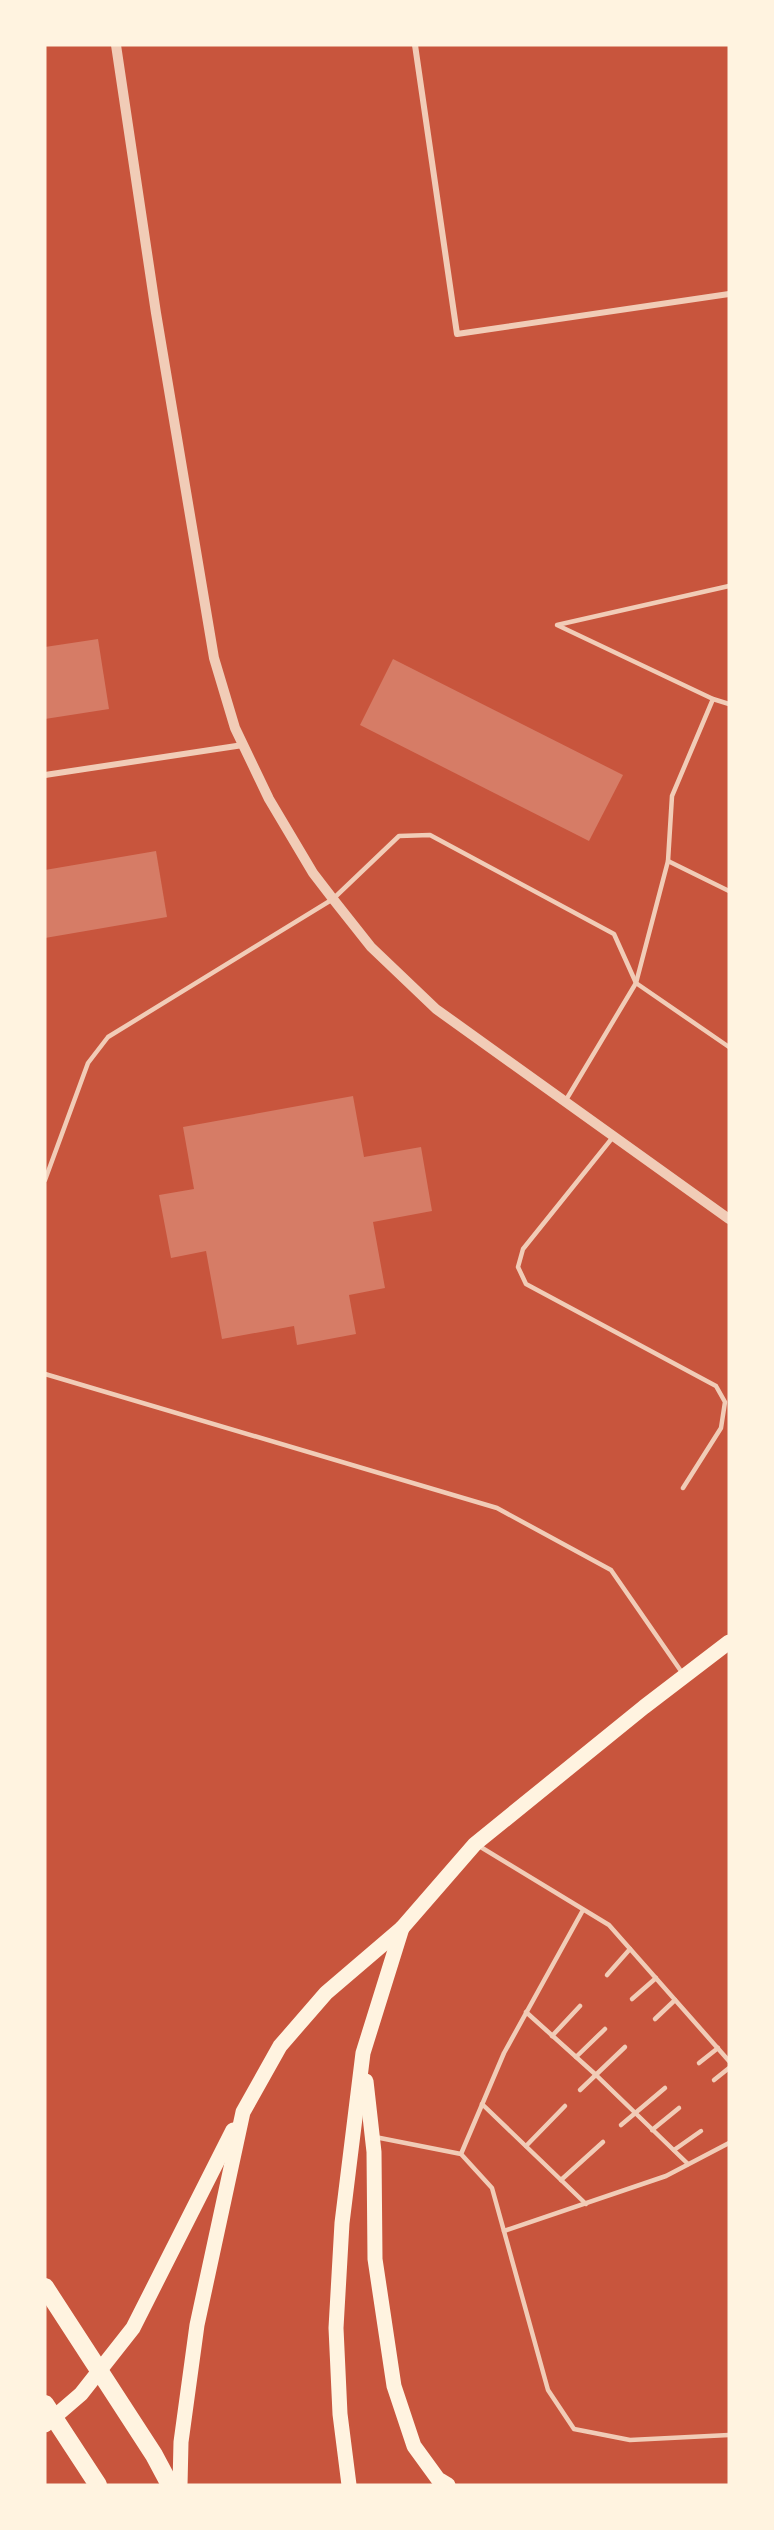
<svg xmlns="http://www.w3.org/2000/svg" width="774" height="2530" viewBox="0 0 774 2530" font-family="Jost,sans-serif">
  <rect width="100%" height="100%" fill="#c8553d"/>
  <g fill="#d67c66">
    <path d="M98,639L109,709L45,719V647Z"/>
    <path d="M393,659L623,775L589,841L360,725Z"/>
    <path d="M156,851L167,917L45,938V870Z"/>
    <path d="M353,1096L364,1157L421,1147L432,1211L373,1222L385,1288L349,1295L356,1334L297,1345L294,1326L222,1339L206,1251L171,1258L159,1195L194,1189L183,1127Z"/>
  </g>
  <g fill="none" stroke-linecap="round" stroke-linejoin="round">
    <g stroke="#f1ccb7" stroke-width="4.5">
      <path d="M729,586L557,625L713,699L729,704"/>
      <path d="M668,861L672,796L713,699"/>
      <path d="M566,1100L636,983L668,861L729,891"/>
      <path d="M613,1137L523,1249L518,1267L526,1284L716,1386L725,1402L721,1428L683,1488"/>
      <path d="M45,1180L88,1063L108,1037L333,899L399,836L430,835L614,934L636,983L729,1047"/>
      <path d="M45,1374L497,1508L611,1570L683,1674"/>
      <path d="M479,1846L609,1925L729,2061"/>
      <path d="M607,1975L630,1949"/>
      <path d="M632,1999L656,1978"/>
      <path d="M526,2012L595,2074L688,2164"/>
      <path d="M655,2019L675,2000"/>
      <path d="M552,2036L580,2006"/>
      <path d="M576,2057L605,2029"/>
      <path d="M699,2063L718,2048"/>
      <path d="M714,2080L729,2068"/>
      <path d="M580,2090L625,2047"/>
      <path d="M482,2104L586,2204"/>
      <path d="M621,2125L665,2088"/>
      <path d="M652,2130L679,2108"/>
      <path d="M375,2137L461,2154L492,2188L548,2390L574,2429L630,2440L729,2435"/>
      <path d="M526,2146L565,2106"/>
      <path d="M674,2150L701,2131"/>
      <path d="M461,2154L504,2053L583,1910"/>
      <path d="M561,2180L603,2142"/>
      <path d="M504,2231L666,2176L729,2143"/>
    </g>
    <g stroke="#f1ccb7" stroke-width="6">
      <path d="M415,45L457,334L729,294"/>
      <path d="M45,775L243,745"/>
    </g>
    <path stroke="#f1ccb7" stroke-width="10" d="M116,45L156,313L214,658L235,728L269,799L313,873L333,899L371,947L436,1009L729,1219"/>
    <g stroke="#fff3e0" stroke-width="15">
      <path d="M366,2081L374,2152L375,2259L394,2386L414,2446L438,2479L448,2485"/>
      <path d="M45,2425L81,2394L133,2328L233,2130"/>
      <path d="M180,2485L181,2442L197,2325L243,2112L280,2046L326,1993L402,1928L475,1844L644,1707L729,1642"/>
      <path d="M349,2485L340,2414L336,2328L342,2223L363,2053L402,1928"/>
    </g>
    <g stroke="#fff3e0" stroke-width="18">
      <path d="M45,2287L154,2455L170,2485"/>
      <path d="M45,2404L98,2485"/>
    </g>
  </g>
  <rect width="774" height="2530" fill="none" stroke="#fff3e0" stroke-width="93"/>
</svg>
